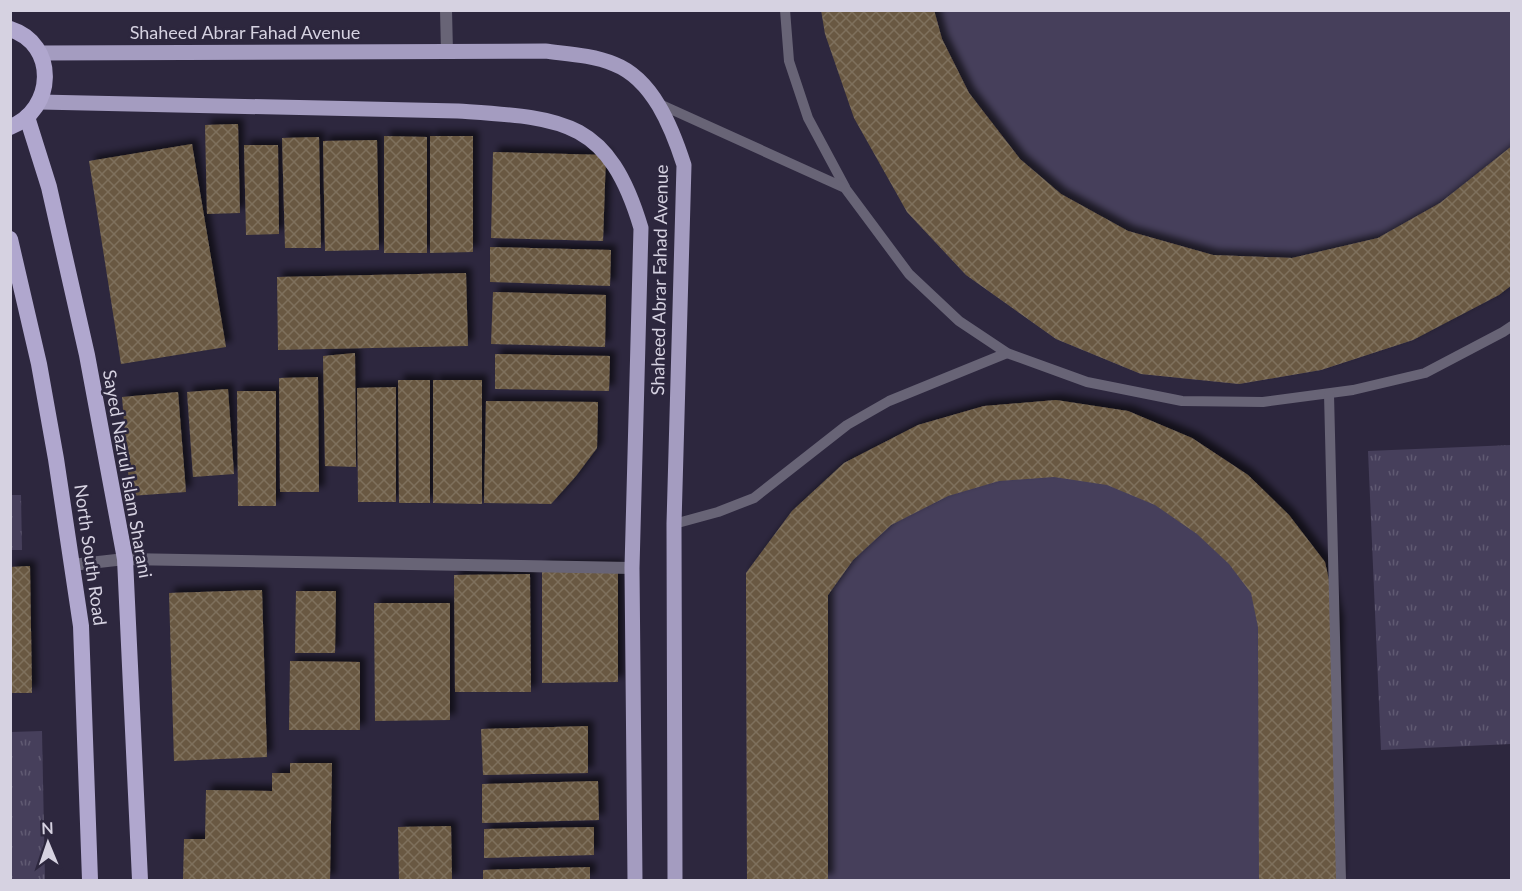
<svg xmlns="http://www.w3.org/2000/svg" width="1522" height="891" viewBox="0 0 1522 891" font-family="Lato,sans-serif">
  <defs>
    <pattern id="park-tufts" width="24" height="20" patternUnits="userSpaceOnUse" patternTransform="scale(1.5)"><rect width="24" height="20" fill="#463f5b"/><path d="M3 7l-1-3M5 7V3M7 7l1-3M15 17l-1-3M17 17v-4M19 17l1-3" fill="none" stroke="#605a72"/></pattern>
    <pattern id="building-cross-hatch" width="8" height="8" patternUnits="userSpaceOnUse" patternTransform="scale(1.5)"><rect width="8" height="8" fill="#695942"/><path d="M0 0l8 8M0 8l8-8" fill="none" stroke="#7e705d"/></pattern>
    <filter id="shadow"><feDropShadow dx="5.5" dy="-5.5" stdDeviation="3" flood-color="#0009"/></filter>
  </defs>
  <rect width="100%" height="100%" fill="#2d273e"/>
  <g fill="url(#park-tufts)">
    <path d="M1511,445V744L1381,750L1368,451Z"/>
    <path d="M11,495H21L22,550H11Z"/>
    <path d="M42,731L45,880H11V732Z"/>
  </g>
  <g fill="#463f5b">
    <path d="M821,11H1511V285L1413,340L1321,370L1239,384L1141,374L1056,339L966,275L907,212Z"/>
    <path d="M984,406L1128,411L1192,438L1248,475L1289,515L1339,880H747L746,573L792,511L844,463L918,425Z"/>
  </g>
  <g fill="url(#building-cross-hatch)" filter="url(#shadow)">
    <path d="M821,10H934L942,39L969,93L1020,159L1061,194L1128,231L1213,255L1292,258L1378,238L1440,203L1512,146V285L1499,295L1413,340L1321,370L1239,384L1141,374L1056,339L966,275L907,212L854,118L825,34Z"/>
    <path d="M238,124L240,213L207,214L205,125Z"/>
    <path d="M384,136L427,137V253H384Z"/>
    <path d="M430,136H473V252L430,253Z"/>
    <path d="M319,137L321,248H285L282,138Z"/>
    <path d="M377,140L379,250L325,251L323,141Z"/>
    <path d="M192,144L226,347L121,364L89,161Z"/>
    <path d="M244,145H278L279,234L246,235Z"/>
    <path d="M493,152L606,155L603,241L491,238Z"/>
    <path d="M490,247L611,250L610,286L490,282Z"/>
    <path d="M466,273L468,346L278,350L277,277Z"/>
    <path d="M493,292L606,295L605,347L491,344Z"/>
    <path d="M355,353L356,467L325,466L323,356Z"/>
    <path d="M495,354L610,356L609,391L495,389Z"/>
    <path d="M318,377L319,492H280L279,378Z"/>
    <path d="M398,380H430V503H399Z"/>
    <path d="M433,380H482V504L433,503Z"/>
    <path d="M396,387V502H358L357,388Z"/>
    <path d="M228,389L234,474L193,477L187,392Z"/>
    <path d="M237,391H276V506H238Z"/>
    <path d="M178,392L186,492L130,496L122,397Z"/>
    <path d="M1056,400L1128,411L1192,438L1248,475L1289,515L1325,562L1338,622L1339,880H1259L1258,627L1251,593L1229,564L1197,534L1155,505L1107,485L1054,477L999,481L948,496L891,525L853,560L828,595V880H747L746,573L792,511L844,463L918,425L984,406Z"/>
    <path d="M486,401L598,402L597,448L576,476L551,504L484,503Z"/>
    <path d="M618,565V682L542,683V566Z"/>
    <path d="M30,566L32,693H10V567Z"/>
    <path d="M530,574L531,692H455L454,575Z"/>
    <path d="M262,590L267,757L174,761L169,593Z"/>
    <path d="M296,591H336L335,653H295Z"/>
    <path d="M374,603H450V720L375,721Z"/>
    <path d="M290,661L360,662V730H289Z"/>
    <path d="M588,726V773L483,775L481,729Z"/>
    <path d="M290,763H332L330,880H183L184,839H205L206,790L272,791V773H290Z"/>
    <path d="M598,781L599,820L482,823V784Z"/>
    <path d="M451,826L452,880H399L398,827Z"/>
    <path d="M594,827V855L484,858V829Z"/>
    <path d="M590,867V880H483V870Z"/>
  </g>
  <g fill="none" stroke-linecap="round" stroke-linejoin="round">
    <g stroke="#686476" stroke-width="10">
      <path d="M785,10L789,61L808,118L845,187"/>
      <path d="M655,102L845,188L909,274L959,321L1007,353L1087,382L1182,401L1263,402L1353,390L1425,373L1503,332L1512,326"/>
      <path d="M1329,394L1341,880"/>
      <path d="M674,524L718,512L754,498L847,425L889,401L1007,353"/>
    </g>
    <g stroke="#686476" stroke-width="12">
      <path d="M446,10L447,52"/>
      <path d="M72,565L125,559L632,568"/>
    </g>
    <g stroke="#a49cc0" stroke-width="15">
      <path d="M40,53L545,51C568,54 592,55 614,64C653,79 672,128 684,165L674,524L675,880"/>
      <path d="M40,102L458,111C561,118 608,117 641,228L632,568L635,880"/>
    </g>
    <g stroke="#b0a7ce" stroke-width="16">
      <path d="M10,29C58,44 55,110 10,127"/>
      <path d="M27,117L49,187L87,355L125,559L140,880"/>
      <path d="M10,239L39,364L56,459L81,626L90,880"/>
    </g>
  </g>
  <g text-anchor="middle" stroke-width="5" stroke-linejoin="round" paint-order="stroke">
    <g font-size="18" fill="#d6d2e1" stroke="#2d273e">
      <text x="245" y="39">Shaheed Abrar Fahad Avenue</text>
      <text transform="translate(660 280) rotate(-89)" y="6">Shaheed Abrar Fahad Avenue</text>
      <text transform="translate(127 474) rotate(80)" y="6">Sayed Nazrul Islam Sharani</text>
      <text transform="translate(90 555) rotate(82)" y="6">North South Road</text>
    </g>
  </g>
  <rect width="1522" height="891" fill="none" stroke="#d6d2e1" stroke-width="24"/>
  <g transform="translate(48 843) rotate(358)" stroke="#2d273e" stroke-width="4.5" paint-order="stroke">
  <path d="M0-4.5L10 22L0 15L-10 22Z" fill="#d6d2e1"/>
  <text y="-9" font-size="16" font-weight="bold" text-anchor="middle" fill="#d6d2e1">N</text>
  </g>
</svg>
